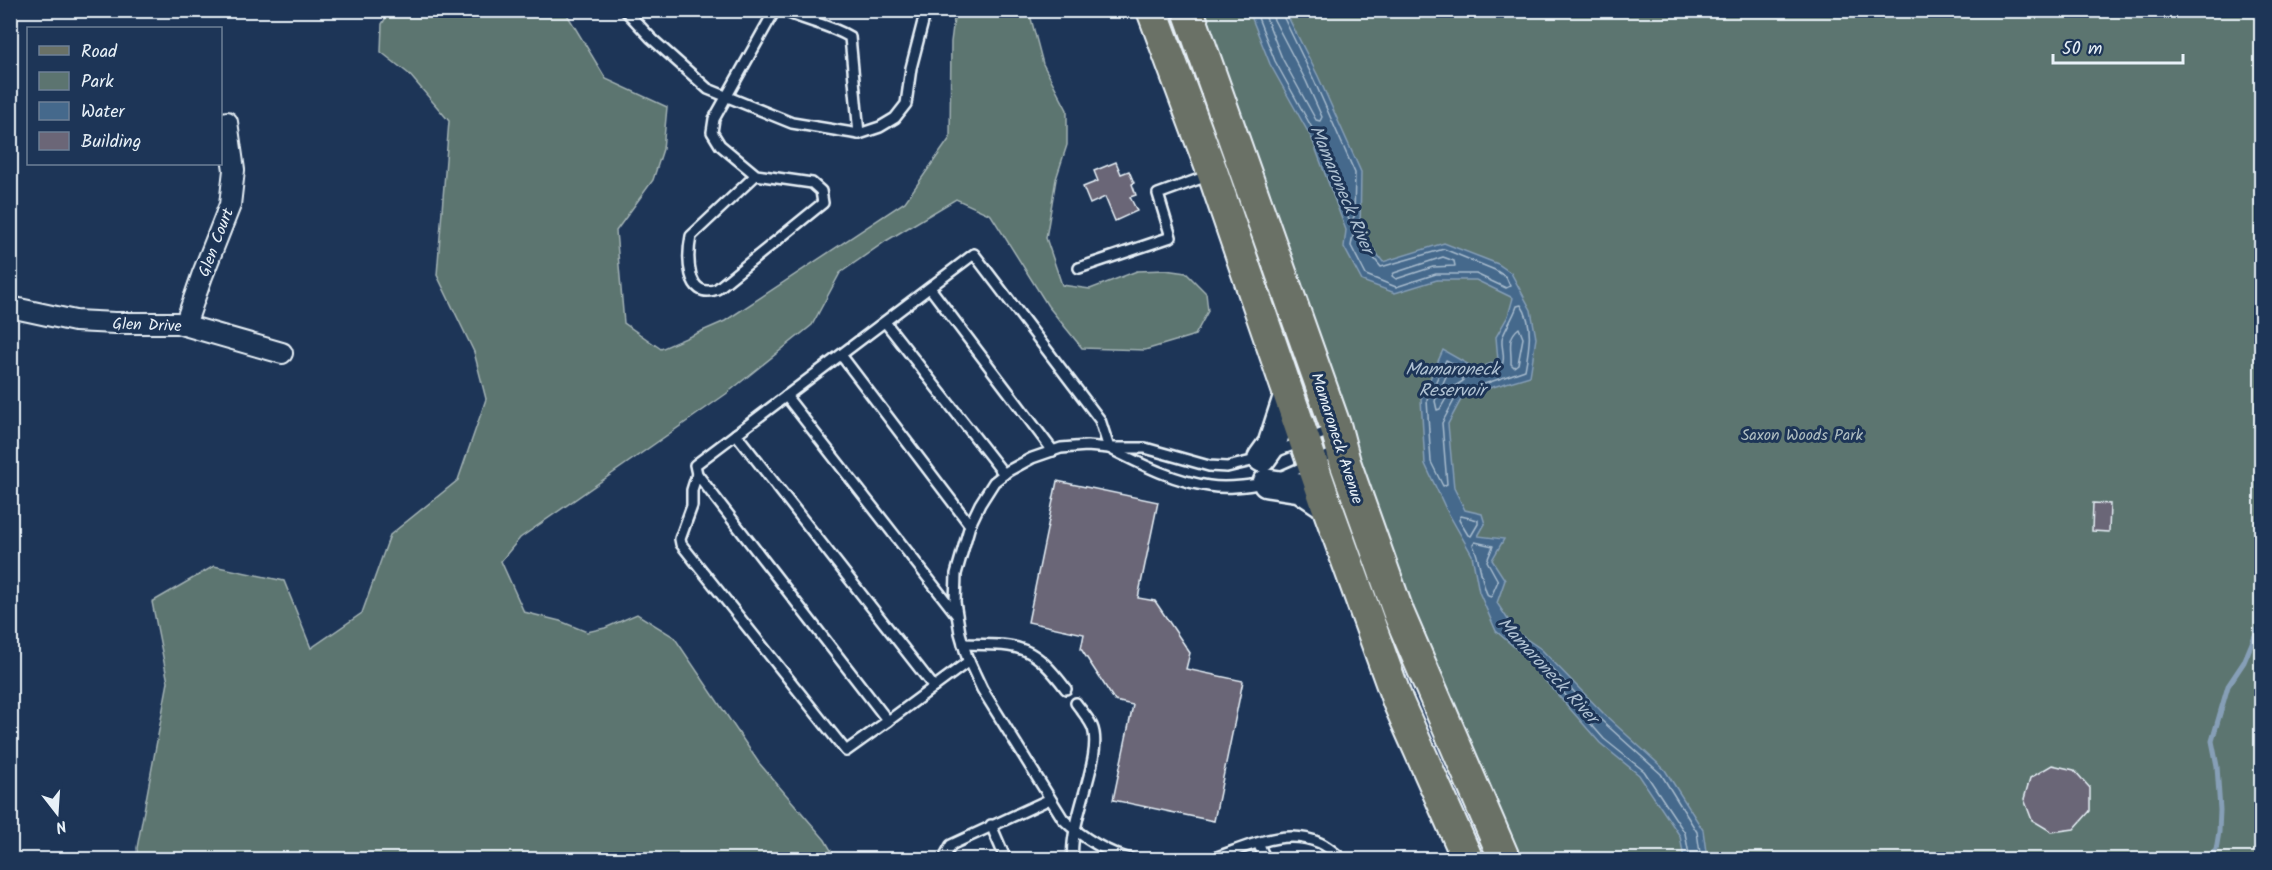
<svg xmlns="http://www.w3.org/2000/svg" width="2272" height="870" viewBox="0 0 2272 870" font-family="Kalam,sans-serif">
  <rect width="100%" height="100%" fill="#1d3557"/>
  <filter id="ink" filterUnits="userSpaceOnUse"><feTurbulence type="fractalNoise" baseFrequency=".0167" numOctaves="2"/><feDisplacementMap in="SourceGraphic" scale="12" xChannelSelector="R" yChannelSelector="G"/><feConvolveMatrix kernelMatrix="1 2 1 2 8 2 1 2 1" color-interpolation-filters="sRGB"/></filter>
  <g filter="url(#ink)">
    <g fill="#5c7470" stroke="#a2b2b4" stroke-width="1.5">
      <path d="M390,11H565L606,79L667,107L663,149L653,180L616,231L624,323L661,349L725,321L905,202L950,138L951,42L955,11H1029L1043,64L1067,110V145L1056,179L1046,238L1062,285L1090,289L1137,271L1165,270L1186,273L1206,293L1208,311L1195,335L1145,350L1082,348L1048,306L991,215L956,199L886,241L840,273L812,325L726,394L520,538L501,561L524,612L560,621L587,632L605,628L637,614L674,637L759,763L825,840L836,859H138L137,848L168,682L152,602L214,566L284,581L311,648L362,613L390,535L458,480L486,399L474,352L437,275L449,121L409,74L381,52L382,24Z"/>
      <path d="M1203,11H2261V859H1517L1431,669L1315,325Z"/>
    </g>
    <path fill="#45698c" stroke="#869fb7" stroke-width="1.5" d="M1249,11H1285L1318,76L1361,172L1360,231L1383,262L1444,243L1498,264L1511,273L1531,310L1536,338L1530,376L1463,396L1448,424L1454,488L1465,510L1482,514L1485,524L1478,536L1504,539L1492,560L1505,580L1497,603L1516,632L1541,649L1605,715L1665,770L1703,830L1707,859H1684L1680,836L1639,775L1600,743L1520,652L1496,631L1479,592L1472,555L1446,509L1425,464L1421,399L1443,350L1476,369L1498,361L1496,337L1508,316L1513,298L1476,280H1437L1395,293L1362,281L1344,247L1346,230L1312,139L1270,64Z"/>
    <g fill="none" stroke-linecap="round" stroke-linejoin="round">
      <g stroke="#a7bbcd" stroke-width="1.5">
        <path d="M1255,10L1275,61L1317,137L1348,218L1352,220L1354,217L1355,173L1313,78L1280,10"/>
        <path d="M1263,10L1282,58L1316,120L1320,121L1322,117L1306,81L1273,18L1272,10"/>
        <path d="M1353,235L1356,236L1381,267L1444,249L1495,270L1506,277L1510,286L1506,288L1476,274H1436L1396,287L1366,275L1351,246Z"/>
        <path d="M1443,257L1454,261L1455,266L1433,267L1396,279L1392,276L1394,273Z"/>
        <path d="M1521,305C1534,324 1529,349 1525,370L1458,393L1442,423L1447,484L1443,486L1431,462L1427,400L1446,360L1475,375L1502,365C1506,356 1501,349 1502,339C1503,333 1514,316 1517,306Z"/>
        <path d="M1519,328L1523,338L1518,364L1514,367L1511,364C1512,350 1506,338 1519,328Z"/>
        <path d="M1451,371L1462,377L1463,381L1452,388L1440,409L1437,410L1435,401L1448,372Z"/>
        <path d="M1461,516L1478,520V524L1471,536L1468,535L1459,520Z"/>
        <path d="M1475,542L1493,546L1487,561L1498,581L1491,597L1488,596C1480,580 1481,561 1473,545Z"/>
        <path d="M1690,860L1685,833L1644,771L1604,739L1533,658V653L1538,654L1601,720L1661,774L1697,832L1701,860"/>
      </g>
      <path stroke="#869fb7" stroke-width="5" d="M2205,860L2216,850L2219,832L2220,810L2217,766L2212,741L2228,686L2244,662L2262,619"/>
    </g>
    <g fill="#6b6677" stroke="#e8f1f8" stroke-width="1.5">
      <path d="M1116,162L1121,174L1129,171L1134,183L1132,184L1136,195L1130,197L1137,211L1115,221L1105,197L1090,204L1083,187L1098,181L1094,171Z"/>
      <path d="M1057,481L1158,502L1138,598L1155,601L1190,653L1186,669L1243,681L1214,821L1113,800L1133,705L1115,701L1081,649L1084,634L1028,622Z"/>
      <path d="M2093,503L2110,504L2109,532L2092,531Z"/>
      <path d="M2052,765L2074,770L2090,788V811L2074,829L2052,832L2032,820L2024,799L2030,778Z"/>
    </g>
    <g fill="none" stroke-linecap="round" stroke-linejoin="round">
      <defs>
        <g id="lane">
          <path d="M625,10L651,38L708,89L792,123L859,134L880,127L895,118L906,104L911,68L926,10"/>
          <path d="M782,10C804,21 829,24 850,37L859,134"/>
          <path d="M756,175L691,236C687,256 686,301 717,289L823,203L821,191L812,183L756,175L720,145L712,132L714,119L775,10"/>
          <path d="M1079,268L1171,237L1158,194L1210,175"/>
          <path d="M930,288L1053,451"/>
          <path d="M885,322L1004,474"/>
          <path d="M841,355L970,525"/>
          <path d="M786,396L956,614"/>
          <path d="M736,434L934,687"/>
          <path d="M1275,452L1332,430"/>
          <path d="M697,474L692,490V506L680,539L681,544L846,751L888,721"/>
          <path d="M1280,477L1339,451"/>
          <path d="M963,644C1018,645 1031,642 1066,689"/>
          <path d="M969,661L888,721L697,474L695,465L974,254L1100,420L1109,448C1141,464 1173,481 1209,486C1227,489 1247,486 1265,483"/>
          <path d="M991,825L1006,860"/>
          <path d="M1258,843L1266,860"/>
          <path d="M947,860L946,854L951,845L1050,799"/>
          <path d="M1073,860C1068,821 1105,755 1092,726C1088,718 1081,710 1076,703"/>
          <path d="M1135,860C1110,855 1081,837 1063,819L982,689L967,657L960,633L955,602L956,574L970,525L980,504L994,482L1008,471L1032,458L1061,448L1087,446L1109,448H1145L1209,466L1227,467L1260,459"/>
          <path d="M1208,860C1244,849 1283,826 1320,843C1329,847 1336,854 1343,860"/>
        </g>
        <g id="street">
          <path d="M10,307L75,321L115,323H177L282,353"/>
          <path d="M185,325L202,276L230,205L234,170L227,122"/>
        </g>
        <g id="secondary">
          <path d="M1262,458L1272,444L1288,395"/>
          <path d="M1267,483L1300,488L1327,506"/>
        </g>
        <g id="primary">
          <path d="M1152,10L1213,174L1327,506L1398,702L1468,860"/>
          <path d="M1188,10L1336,428L1345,462L1399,614L1505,860"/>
        </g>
      </defs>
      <use href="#lane" stroke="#e8f1f8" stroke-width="14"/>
      <use href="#street" stroke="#e8f1f8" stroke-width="24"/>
      <use href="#secondary" stroke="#e8f1f8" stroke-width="32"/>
      <use href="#primary" stroke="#e8f1f8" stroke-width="34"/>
      <use href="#lane" stroke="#1d3557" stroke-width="9"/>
      <use href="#street" stroke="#1d3557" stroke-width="20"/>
      <use href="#secondary" stroke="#1d3557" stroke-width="27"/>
      <use href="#primary" stroke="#6a7166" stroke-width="30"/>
    </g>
  </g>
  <g text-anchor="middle" stroke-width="6" stroke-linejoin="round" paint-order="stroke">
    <g font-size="16" fill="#e8f1f8" stroke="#1d3557">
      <text transform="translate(215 242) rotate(-69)" y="6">Glen Court</text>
      <text transform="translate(147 324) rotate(2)" y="6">Glen Drive</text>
      <text transform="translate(1338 438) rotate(72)" y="6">Mamaroneck Avenue</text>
    </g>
    <g font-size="16" fill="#b0bfc2" stroke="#1d3557">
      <text x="1802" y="440">Saxon Woods Park</text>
    </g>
    <g font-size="18" font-style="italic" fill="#afc1d2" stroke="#1d3557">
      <text transform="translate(1342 189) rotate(67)" y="6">Mamaroneck River</text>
      <text x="1452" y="375">Mamaroneck<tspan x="1452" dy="21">Reservoir</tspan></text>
      <text transform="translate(1548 670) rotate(47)" y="6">Mamaroneck River</text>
    </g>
  </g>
  <rect width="2272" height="870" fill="none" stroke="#1d3557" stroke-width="36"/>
  <rect x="18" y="18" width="2236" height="834" fill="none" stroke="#e8f1f8" stroke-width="2" filter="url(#ink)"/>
  <rect x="27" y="27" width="195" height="138" fill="#1d3557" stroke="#6e8097" stroke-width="1.5"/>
  <rect x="39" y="46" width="30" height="9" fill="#6a7166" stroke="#6e8097" stroke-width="1.5"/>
  <text x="81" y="57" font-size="18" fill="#e8f1f8">Road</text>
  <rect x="39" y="72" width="30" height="18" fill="#5c7470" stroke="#6e8097" stroke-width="1.5"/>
  <text x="81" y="87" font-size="18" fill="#e8f1f8">Park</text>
  <rect x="39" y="102" width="30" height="18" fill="#45698c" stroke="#6e8097" stroke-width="1.5"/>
  <text x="81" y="117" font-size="18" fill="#e8f1f8">Water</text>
  <rect x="39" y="132" width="30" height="18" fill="#6b6677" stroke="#6e8097" stroke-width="1.5"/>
  <text x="81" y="147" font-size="18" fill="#e8f1f8">Building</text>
  <g transform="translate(57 813) rotate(163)" stroke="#1d3557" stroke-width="4.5" paint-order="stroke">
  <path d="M0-4.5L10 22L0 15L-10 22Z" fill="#e8f1f8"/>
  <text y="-9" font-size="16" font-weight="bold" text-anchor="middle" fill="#e8f1f8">N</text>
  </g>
  <path d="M2053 54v9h130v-9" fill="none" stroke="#e8f1f8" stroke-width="3"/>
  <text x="2062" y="54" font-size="18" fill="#e8f1f8" stroke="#1d3557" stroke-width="4.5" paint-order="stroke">50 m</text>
</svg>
